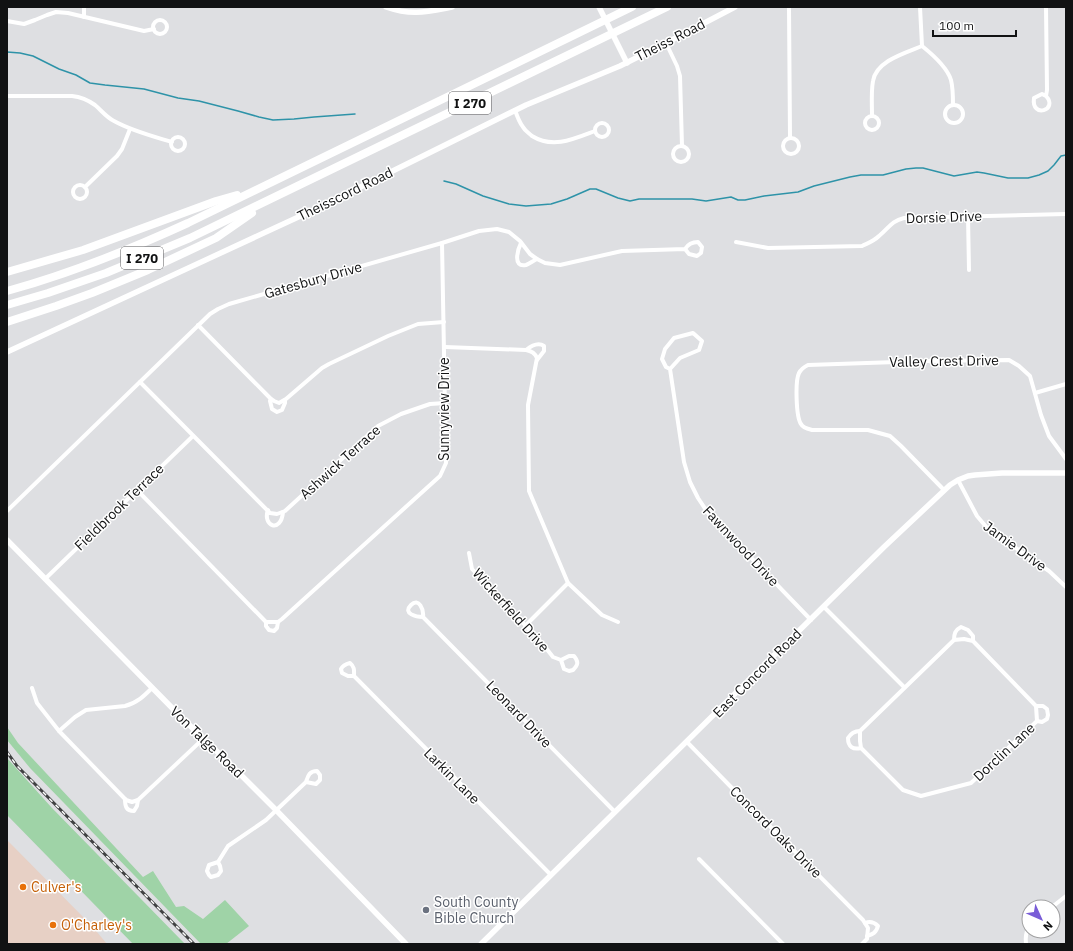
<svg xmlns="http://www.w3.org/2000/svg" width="1073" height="951" viewBox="0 0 1073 951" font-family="'IBM Plex Sans',sans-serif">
  <rect width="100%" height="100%" fill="#dedfe2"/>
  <path fill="#e7d0c5" d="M7,840L92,926L107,944H7Z"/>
  <g fill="#9fd3a7">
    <path d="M7,727L18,743L143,877L153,871L176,907L184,906L203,919L225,900L249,926L226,944H201L30,768L7,740Z"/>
    <path d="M7,758L52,808L185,944H133L7,815Z"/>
  </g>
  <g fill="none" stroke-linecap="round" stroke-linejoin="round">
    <g stroke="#2e93a8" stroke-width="1.5">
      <path d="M7,52L20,53L33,56L59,69L76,75L90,83L105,85L144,89L178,98L199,101L238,111L259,117L273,120L294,119L314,117L355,114"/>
      <path d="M444,181L456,184L483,196L509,204L526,206L551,204L567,199L590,189H596L618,198L630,201L639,199H692L706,201L731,197L738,200H745L764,196L798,192L814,186L850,177L861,175H883L906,169L916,168H923L954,176L977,172L984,173L1008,178H1028L1039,175L1048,171L1054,165L1061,156L1066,155"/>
    </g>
    <g stroke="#fff" stroke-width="4">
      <path d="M789,7L790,138"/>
      <path d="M920,7L922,46C932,54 947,67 951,80C953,88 953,97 953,105"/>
      <path d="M84,17V7"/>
      <circle cx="160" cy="27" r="7"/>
      <path d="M7,21L24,24L35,20L47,15L56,12L68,13L144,31L154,29"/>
      <path d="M666,43L677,66L680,76L682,146"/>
      <path d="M7,96H72C81,97 88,100 95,105C101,110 106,117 114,121C132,131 152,136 172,142"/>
      <path d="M1046,96L1042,94L1034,98C1031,119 1059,110 1046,96L1047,90L1046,7"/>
      <circle cx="954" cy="114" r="9"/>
      <path d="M515,110C517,116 519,122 523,127C525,131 529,133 532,136C553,149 574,139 595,131"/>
      <circle cx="872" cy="123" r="7"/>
      <path d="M872,116C872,104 871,92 873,81C876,61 905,53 922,46"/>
      <circle cx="602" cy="130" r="7"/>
      <circle cx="178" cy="144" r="7"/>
      <circle cx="791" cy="146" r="8"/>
      <circle cx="681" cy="154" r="8"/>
      <circle cx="80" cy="192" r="7"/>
      <path d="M85,187L117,156L122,149L130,129"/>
      <path d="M968,216L969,270"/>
      <path d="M736,242L768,248L862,246C868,243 874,241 879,236C889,228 891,221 904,218L1066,214"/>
      <path d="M521,243C518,249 512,268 526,265C529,264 533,261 537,259"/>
      <path d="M198,325L271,399L274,401L279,403L286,399L322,368L329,364L388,336L418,324L444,322"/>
      <path d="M445,347L526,350C532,351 535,353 537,358L528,405L529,491L568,583L602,615L618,622"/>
      <path d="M526,350C531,346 538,342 544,346V351L537,360"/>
      <path d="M670,369L666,367L662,359L665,349L674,338L693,333L702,341L699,350L680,358L670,369L684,462L690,482L698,498L708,513L811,620"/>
      <path d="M140,382L270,513L277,514L285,511L378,426L401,414L430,404L445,403"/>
      <path d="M1035,393L1066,384"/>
      <path d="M271,399L270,401L272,409L277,412L282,410L285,403V400"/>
      <path d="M958,480L977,516L988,529L1049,571L1066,587"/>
      <path d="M137,490L266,622H278L282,619L440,476L446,463L442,243"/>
      <path d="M944,490L901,446L890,436L868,430H812C808,429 803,428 801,424C796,417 795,381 799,373C801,369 804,367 808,365L926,361L1009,360L1019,366L1030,376L1041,415L1049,436L1066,459"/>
      <path d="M268,510C262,526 281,534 283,512"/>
      <path d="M7,511L210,314L218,309L229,304L442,243L479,231L497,229L509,232L520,241L530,254L537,259L545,263L560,265L622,251L685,249L689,254L697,256L701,253L702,247L698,242C692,242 688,244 685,249"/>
      <path d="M469,553L472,569L542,643L553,657L561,660L569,656H574C579,662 578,665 573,670L569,671L564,669L561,660"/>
      <path d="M45,579L193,436"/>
      <path d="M824,607L904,687"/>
      <path d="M423,617C417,617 402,614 411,605C419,597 424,610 423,617L615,812"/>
      <path d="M266,622V626L269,630L274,631L277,628L278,622"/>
      <path d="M525,626L568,583"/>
      <path d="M954,640L964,639L973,641L1036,706L1037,721L971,783L921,796L903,790L861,748L860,741V731L954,640C954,634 955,630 961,627L968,630L973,636V641"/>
      <path d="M354,676H348L342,673L341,669C343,665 346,664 350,663C355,667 354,671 354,676L551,875"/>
      <path d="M32,688L37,703L59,731L126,800L132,802L138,800L203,739"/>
      <path d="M1036,706H1043L1047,709L1048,715L1047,719L1042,722L1037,721"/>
      <path d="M59,731L75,717L86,710L125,706C137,703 144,696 152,688"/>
      <path d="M860,731C854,731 851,733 848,738C848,747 853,750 861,748"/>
      <path d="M687,742L731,787L863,920L868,928L867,939L862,944"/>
      <path d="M125,799C125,806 126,811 134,811L137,806L138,800"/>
      <path d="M699,859L783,944"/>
      <path d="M218,862L220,866L221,871L218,875L211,877L209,875L207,871L209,865L218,862L228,846L266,820L306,782C308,776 309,771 317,771L320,775V780L316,784L306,782"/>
      <path d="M1052,907L1066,896"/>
      <path d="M865,923C870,921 874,922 878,926C876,933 873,934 867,936"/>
      <path d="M1026,944C1025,937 1026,932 1029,925"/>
    </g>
    <g stroke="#fff" stroke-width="5.5">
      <path d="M386,7C412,16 426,12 452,7"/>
      <path d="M599,7L627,63"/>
      <path d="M7,352L320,207L526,105L620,66L666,43L735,7"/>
      <path d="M7,540L181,717L231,765L276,810L406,944"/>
      <path d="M481,944L884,547L950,485L958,480L968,476L975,475L1002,473H1066"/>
    </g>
    <g stroke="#fff" stroke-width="8">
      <path d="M7,272L83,250L216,201L237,195"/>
      <path d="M7,291C69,274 129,250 188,223L632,7"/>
      <path d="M7,305L48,293L106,273L190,238L667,7"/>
      <path d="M7,322L56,306L92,293L148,270L216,238L252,213"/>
    </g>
    <defs>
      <path id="rail" d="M7,752L17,766L194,944"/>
    </defs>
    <use href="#rail" stroke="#404142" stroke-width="3"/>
    <use href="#rail" stroke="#fff" stroke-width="1.5" stroke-dasharray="4.5" stroke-linecap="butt"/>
  </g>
  <g fill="#e8710a" stroke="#fff" stroke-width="1.5">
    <circle cx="23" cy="887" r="4"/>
    <circle cx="53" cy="925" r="4"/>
  </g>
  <circle fill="#6b7280" stroke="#fff" stroke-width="1.5" cx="426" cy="910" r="4"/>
  <g text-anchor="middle" stroke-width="3" stroke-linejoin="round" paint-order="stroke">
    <g fill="#fff" stroke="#58595a" stroke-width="1">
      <rect x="449" y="92" width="42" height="22" rx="3"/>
      <rect x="121" y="247" width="42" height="22" rx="3"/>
    </g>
    <g font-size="13" font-weight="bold" fill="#111213">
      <text x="470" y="108">I 270</text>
      <text x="142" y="263">I 270</text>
    </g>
    <g font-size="14" fill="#111213" stroke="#fff">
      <text transform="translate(670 40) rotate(-27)" y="5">Theiss Road</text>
      <text transform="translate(345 194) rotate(-26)" y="5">Theisscord Road</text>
      <text transform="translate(944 217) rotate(-2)" y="5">Dorsie Drive</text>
      <text transform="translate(313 280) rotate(-16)" y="5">Gatesbury Drive</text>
      <text transform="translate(944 361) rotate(-1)" y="5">Valley Crest Drive</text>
      <text transform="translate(444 409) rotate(-90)" y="5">Sunnyview Drive</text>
      <text transform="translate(340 462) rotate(-42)" y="5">Ashwick Terrace</text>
      <text transform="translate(119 507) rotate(-44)" y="5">Fieldbrook Terrace</text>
      <text transform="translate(741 546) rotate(47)" y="5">Fawnwood Drive</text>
      <text transform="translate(1015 546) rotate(36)" y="5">Jamie Drive</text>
      <text transform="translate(511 610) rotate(48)" y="5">Wickerfield Drive</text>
      <text transform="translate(757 673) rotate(-45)" y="5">East Concord Road</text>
      <text transform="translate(519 714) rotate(46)" y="5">Leonard Drive</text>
      <text transform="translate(207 742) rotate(44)" y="5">Von Talge Road</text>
      <text transform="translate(1004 752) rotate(-43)" y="5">Dorclin Lane</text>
      <text transform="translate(452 776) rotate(45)" y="5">Larkin Lane</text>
      <text transform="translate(776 832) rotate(45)" y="5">Concord Oaks Drive</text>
    </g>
    <g font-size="14" fill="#c56008" stroke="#fff" text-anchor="start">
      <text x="31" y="892">Culver's</text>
      <text x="61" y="930">O'Charley's</text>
    </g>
    <g font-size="14" fill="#5b616d" stroke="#fff" text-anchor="start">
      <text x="434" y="907">South County<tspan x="434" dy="16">Bible Church</tspan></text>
    </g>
  </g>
  <rect width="1073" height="951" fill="none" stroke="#111213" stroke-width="16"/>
  <g transform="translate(1041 919) rotate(135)"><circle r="19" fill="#ffffff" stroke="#a0a0a1"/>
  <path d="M0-3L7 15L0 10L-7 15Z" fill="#795dd7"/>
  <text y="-6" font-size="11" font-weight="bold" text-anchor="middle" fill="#111213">N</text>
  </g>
  <path d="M933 30v6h83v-6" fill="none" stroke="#111213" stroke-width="2"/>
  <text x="939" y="30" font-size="12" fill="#111213" stroke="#ffffff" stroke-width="3" paint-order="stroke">100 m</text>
</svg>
